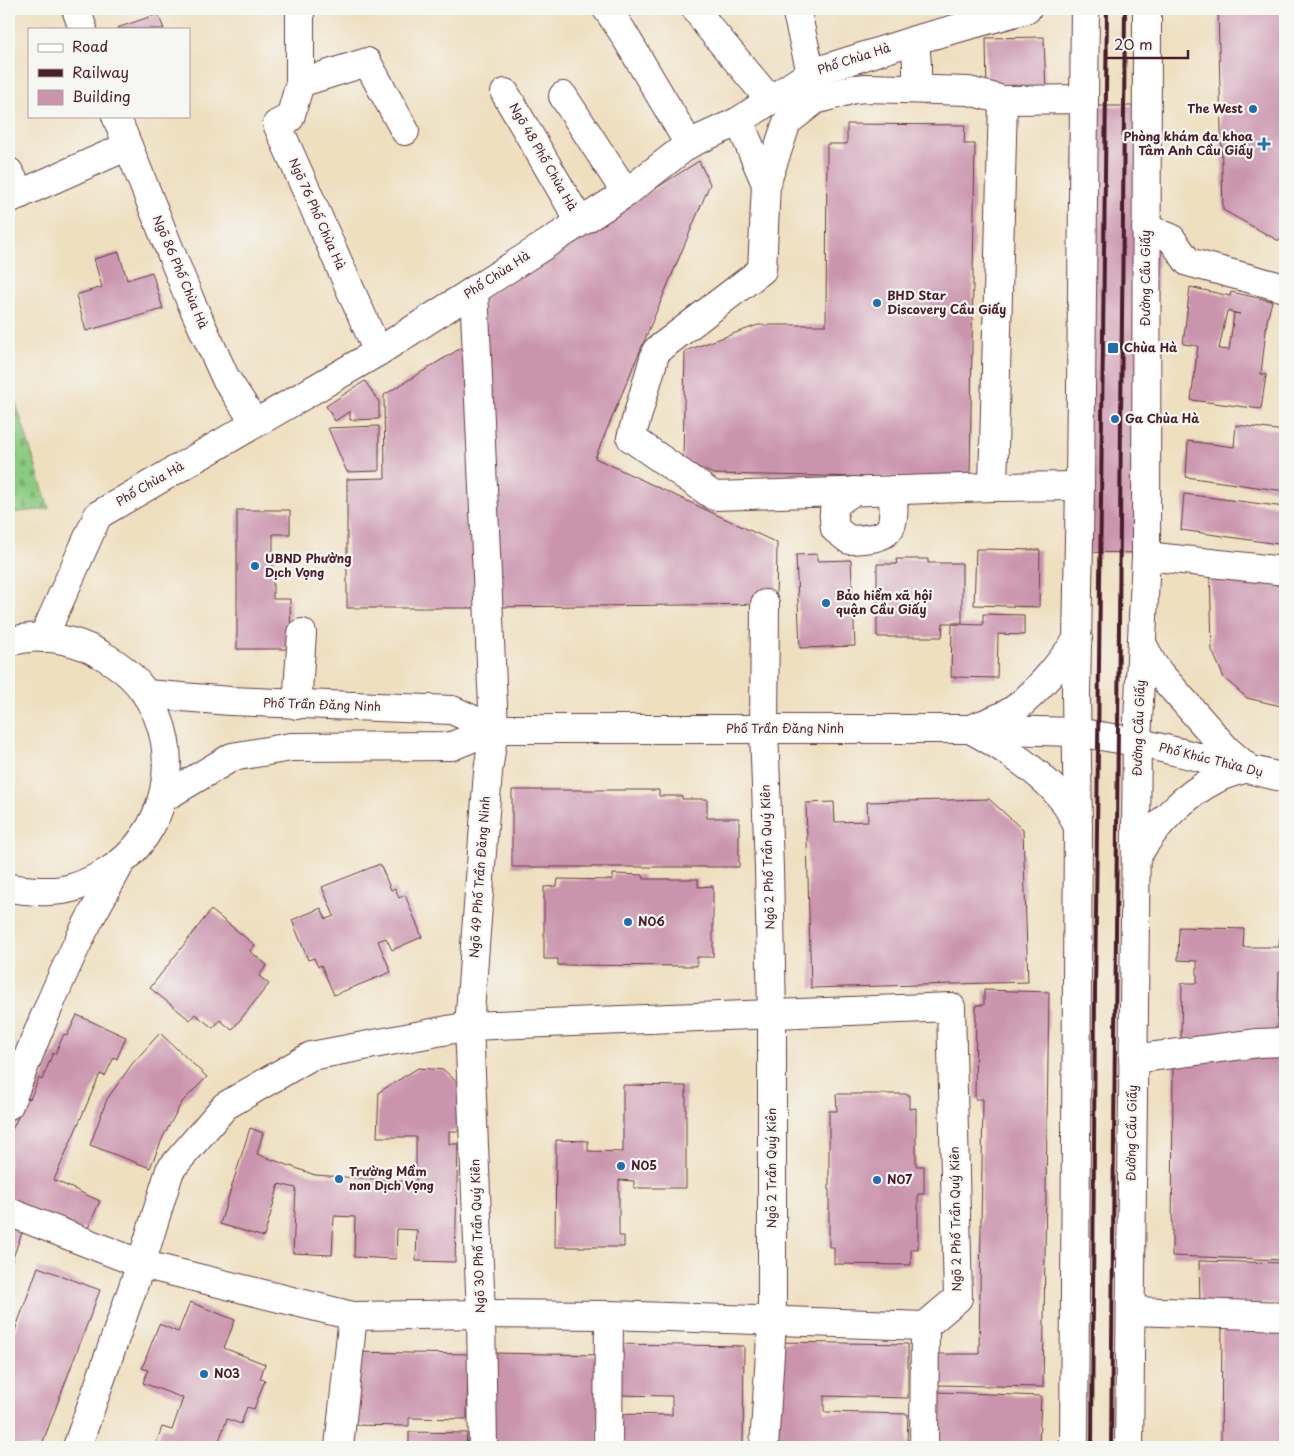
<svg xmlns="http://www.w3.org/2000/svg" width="1294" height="1456" viewBox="0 0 1294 1456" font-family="'Playpen Sans',sans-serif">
  <defs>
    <pattern id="cemetery-stones" width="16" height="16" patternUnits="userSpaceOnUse" patternTransform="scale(1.25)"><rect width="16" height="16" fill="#8bcb81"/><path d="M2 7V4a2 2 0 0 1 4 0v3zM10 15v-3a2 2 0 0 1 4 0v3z" fill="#79ae70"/></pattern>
  </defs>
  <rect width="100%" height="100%" fill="#f6f6f2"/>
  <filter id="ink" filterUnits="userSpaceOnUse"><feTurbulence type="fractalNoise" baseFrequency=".02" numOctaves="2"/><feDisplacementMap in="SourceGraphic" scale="10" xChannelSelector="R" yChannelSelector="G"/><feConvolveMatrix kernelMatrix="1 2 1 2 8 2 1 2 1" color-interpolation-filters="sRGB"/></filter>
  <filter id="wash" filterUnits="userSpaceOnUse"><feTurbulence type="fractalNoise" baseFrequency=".0096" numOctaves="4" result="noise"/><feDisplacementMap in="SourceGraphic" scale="20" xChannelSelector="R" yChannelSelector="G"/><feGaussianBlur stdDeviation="1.12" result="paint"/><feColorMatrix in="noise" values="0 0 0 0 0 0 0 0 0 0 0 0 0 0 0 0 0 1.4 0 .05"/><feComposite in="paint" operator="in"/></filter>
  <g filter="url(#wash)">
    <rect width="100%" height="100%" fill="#eedfbf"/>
    <path fill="url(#cemetery-stones)" stroke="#6a7556" d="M9,381L49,509L9,513Z"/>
    <g id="blocks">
      <g fill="#ca94ad" fill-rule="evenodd">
        <path d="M1218,9H1285V241L1277,240L1223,210Z"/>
        <path d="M158,14L164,29H117V28Z"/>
        <path d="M1044,37L1046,94L987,95L986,38Z"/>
        <path d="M1074,106H1158L1156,553L1072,552Z"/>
        <path d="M847,124L965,125L964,144H975L970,479L713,474L683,460L685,351L758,325H826L827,144H847Z"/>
        <path d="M699,161L710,184L595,458L777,543L776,604L495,607L482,298Z"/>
        <path d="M119,252L127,280L152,272L163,309L86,331L76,295L102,287L94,259Z"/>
        <path d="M1190,287L1230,296L1231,292L1272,301L1267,321L1261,374L1266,375L1261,409L1191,400L1198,346L1183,344ZM1227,311L1240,314L1234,313L1229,350L1219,349Z"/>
        <path d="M479,337L486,608H347V479L385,478L384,395Z"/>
        <path d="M365,381L379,402V419L350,420V411L335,421L326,406Z"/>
        <path d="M1236,425L1285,431V491L1186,477L1188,441L1234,447Z"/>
        <path d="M379,426V471L347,472L328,428Z"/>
        <path d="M1184,494L1285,507V545L1181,530Z"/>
        <path d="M237,510H290V534H273V599H290L291,649H237Z"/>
        <path d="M976,549L1040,550L1039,607L974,605Z"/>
        <path d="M817,554V561L851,560L855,646L800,648L796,555Z"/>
        <path d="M896,559H928V563H962V623H943L942,637H877V564H897Z"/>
        <path d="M1210,568L1285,587V707L1247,698L1224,678L1212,650Z"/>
        <path d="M983,614L1024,615V635L998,634L997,678L951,677L952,624L983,625Z"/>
        <path d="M512,790H659V796H682V799H707V818H739V867H512Z"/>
        <path d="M989,799L1023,830L1028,982L811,988L806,803L834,802L835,822L868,821L867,802Z"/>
        <path d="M1283,842H1285V874L1282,873Z"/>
        <path d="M380,864L391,890L395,888L399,898L405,895L422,937L392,950L386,938L378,941L391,972L334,995L321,965L318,967L314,958L308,960L292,920L321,908L326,919L334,916L322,887Z"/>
        <path d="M613,874L643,875L644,879H698V887L713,886V957H697V966L558,965V959H544V887L557,886L558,879L613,880Z"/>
        <path d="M211,910L255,945L250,951L267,965L259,976L269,984L232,1030L220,1020L213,1028L195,1014L190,1020L150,988Z"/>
        <path d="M1179,927L1244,929L1243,947H1279L1280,936H1285V972H1279L1277,1033L1242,1039L1181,1038L1182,983H1197V961L1178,960Z"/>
        <path d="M984,990L1049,992L1043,1387L936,1385L935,1354H979L983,1099H975L976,1005H984Z"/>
        <path d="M77,1015L126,1037L117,1059L114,1057L105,1076L100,1074L54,1180L100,1201L88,1228L70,1232L9,1204V1136L27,1098L30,1099L39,1078L42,1080L53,1053L55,1054L64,1034L67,1036Z"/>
        <path d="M160,1033L207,1077L182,1102L163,1137L150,1168L90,1145L107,1099L132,1064Z"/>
        <path d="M1285,1048V1260L1172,1256L1173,1060Z"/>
        <path d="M418,1068L444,1070L460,1085V1131H449V1144H458L455,1262L416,1261L417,1230L397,1229L396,1259L354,1257L355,1217L334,1216L332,1255L293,1253L296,1188L279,1184L264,1237L220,1224L250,1128L263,1133L257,1154L315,1175L416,1182V1137H377L379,1092Z"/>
        <path d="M623,1085L686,1086V1188H634V1181L619,1180V1236H624V1247H555L556,1140L588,1141V1151L623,1152Z"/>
        <path d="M836,1094H909V1109L916,1108V1166H924V1194H918V1249H911V1265L834,1264V1247H829V1111H837Z"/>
        <path d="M9,1218L25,1224L9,1269Z"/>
        <path d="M1199,1261L1285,1263V1304L1200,1303Z"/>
        <path d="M38,1267L100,1290L41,1447H9V1347Z"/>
        <path d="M190,1302L235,1320L224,1348L265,1364L260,1379L265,1380L254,1409L247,1407L241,1424L227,1419L217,1446L210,1443L209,1447H155L162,1427L172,1430L183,1398L143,1383L148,1370L142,1368L159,1324L178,1332Z"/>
        <path d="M1222,1328H1285V1447H1221Z"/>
        <path d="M775,1342L908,1344V1398L824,1396V1412L908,1414L907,1447H774Z"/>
        <path d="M617,1344L744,1346L743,1447H615L616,1414L672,1415V1396L616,1395Z"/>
        <path d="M350,1352L468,1354L467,1419L409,1418V1426L349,1425Z"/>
        <path d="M491,1353L600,1355L598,1447H490Z"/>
        <path d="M938,1392L1041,1396L1039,1447H937Z"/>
        <path d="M409,1432L467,1433L466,1447H409Z"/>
      </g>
    </g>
  </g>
  <g filter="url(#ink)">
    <use href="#blocks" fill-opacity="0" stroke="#633c41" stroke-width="1"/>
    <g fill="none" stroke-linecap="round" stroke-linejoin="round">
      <defs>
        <g id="minor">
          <path d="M76,9L83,29"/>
          <path d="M300,9V83L290,118L277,124L378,352"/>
          <path d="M607,9L622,31L689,144"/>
          <path d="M696,9L708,26L769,99"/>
          <path d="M796,9L811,73"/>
          <path d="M915,40L917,65V89"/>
          <path d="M300,83L367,62L405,131"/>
          <path d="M505,93L580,222"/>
          <path d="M563,96L626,193"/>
          <path d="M116,116L190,300L225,377L255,423"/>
          <path d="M739,121L766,184"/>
          <path d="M9,172L21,194"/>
          <path d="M9,199L128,146"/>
          <path d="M1146,228L1171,238L1188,262L1285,288"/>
          <path d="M474,290L494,729L488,772L469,1026L481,1314L483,1447"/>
          <path d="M1080,486L993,487L714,496L631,438L656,351L762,270L766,184L787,122L815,100L854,89L867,88L969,91L1003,100L1084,99"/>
          <path d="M993,487L1003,100"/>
          <path d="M854,491C833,504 832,505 835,529L849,540C893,538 895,533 893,490"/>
          <path d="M1146,556L1285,571"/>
          <path d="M43,638L98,515L378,352L626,193L689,144L739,121L811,73L915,40L1027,9"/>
          <path d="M146,694L230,701L452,710L494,729"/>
          <path d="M297,705L302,633"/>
          <path d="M163,798L232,757L291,747L452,746L494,729H970L1076,732L1137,742L1285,778"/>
          <path d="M1133,1059L1258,1043L1285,1042"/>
          <path d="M9,1212L141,1264L353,1316L481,1314L609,1315L925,1326"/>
          <path d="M1131,1311L1285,1316"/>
          <path d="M77,1447L141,1264L170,1170L225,1106L311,1056L469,1026L951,1007L958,1298L925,1326L924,1447"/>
          <path d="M339,1447L353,1316"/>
          <path d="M608,1447L609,1315"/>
          <path d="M764,1447L772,1322V1015L769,868L764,730L765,604"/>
        </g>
        <g id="major">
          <path d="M9,642C39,633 73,638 100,654C118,664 134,676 145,693C186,752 167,836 107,872C93,880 78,888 62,890C44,893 26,890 9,888"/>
          <path d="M1142,643L1152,663L1160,674L1226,749L1248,768"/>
          <path d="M970,729C1000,745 1046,775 1065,803C1070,810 1074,819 1078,827"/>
          <path d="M970,729C985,723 1003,718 1016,708C1040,689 1060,663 1078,639"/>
          <path d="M1137,856C1156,824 1184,795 1218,778C1227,773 1238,771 1248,768"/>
          <path d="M9,1105C31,1049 53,993 80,938C92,913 107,889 120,864"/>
          <path d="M1074,1447L1078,827L1076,694L1080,486L1085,9"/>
          <path d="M1129,1447L1137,742L1146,556L1147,9"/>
        </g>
      </defs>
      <use href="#minor" stroke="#633c41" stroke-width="30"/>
      <use href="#major" stroke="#633c41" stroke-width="30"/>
      <use href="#minor" stroke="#fff" stroke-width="28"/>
      <use href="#major" stroke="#fff" stroke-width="28"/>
      <g stroke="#4a1f2b" stroke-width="4">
        <path d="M1092,1447L1095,993L1107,9"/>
        <path d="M1111,1447C1114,968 1122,488 1125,9"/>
      </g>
    </g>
  </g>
  <g fill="#1f6fb2" stroke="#f6f6f2" stroke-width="2">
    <circle cx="1253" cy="109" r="5"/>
    <path d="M1261.5 136.5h5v5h5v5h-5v5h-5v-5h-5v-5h5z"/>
    <circle cx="877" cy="303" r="5"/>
    <rect x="1107" y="342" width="12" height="12" rx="2.5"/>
    <circle cx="1115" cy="419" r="5"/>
    <circle cx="255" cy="566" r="5"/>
    <circle cx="826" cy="603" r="5"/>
    <circle cx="628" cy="922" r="5"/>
    <circle cx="621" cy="1166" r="5"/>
    <circle cx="339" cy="1179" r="5"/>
    <circle cx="877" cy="1180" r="5"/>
    <circle cx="204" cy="1374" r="5"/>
  </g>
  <g text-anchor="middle" stroke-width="4.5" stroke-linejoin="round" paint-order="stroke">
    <g font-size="12" fill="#4a1f2b" stroke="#f6f6f2">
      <text transform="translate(854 59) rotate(-18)" y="4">Phố Chùa Hà</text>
      <text transform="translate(543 157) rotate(60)" y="4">Ngõ 48 Phố Chùa Hà</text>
      <text transform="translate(317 214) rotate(66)" y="4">Ngõ 76 Phố Chùa Hà</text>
      <text transform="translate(180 272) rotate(67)" y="4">Ngõ 86 Phố Chùa Hà</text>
      <text transform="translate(497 275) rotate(-33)" y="4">Phố Chùa Hà</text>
      <text transform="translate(1146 278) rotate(-90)" y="4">Đường Cầu Giấy</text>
      <text transform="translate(150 484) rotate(-30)" y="4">Phố Chùa Hà</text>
      <text transform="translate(322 705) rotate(2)" y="4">Phố Trần Đăng Ninh</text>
      <text transform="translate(1139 728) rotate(-88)" y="4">Đường Cầu Giấy</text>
      <text x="785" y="733">Phố Trần Đăng Ninh</text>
      <text transform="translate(1211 760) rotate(14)" y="4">Phố Khúc Thừa Dụ</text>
      <text transform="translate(768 857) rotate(-92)" y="4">Ngõ 2 Phố Trần Quý Kiên</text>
      <text transform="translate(480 877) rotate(-86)" y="4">Ngõ 49 Phố Trần Đăng Ninh</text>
      <text transform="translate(1132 1133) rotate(-89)" y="4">Đường Cầu Giấy</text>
      <text transform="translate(772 1168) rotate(-90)" y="4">Ngõ 2 Trần Quý Kiên</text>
      <text transform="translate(956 1219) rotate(-91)" y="4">Ngõ 2 Phố Trần Quý Kiên</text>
      <text transform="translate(478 1236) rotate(-92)" y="4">Ngõ 30 Phố Trần Quý Kiên</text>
    </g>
    <g font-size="12" font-weight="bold" fill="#4a1f2b" stroke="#f6f6f2" text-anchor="start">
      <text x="1243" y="113" text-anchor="end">The West</text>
      <text x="1253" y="141" text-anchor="end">Phòng khám đa khoa<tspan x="1253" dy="14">Tâm Anh Cầu Giấy</tspan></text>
      <text x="887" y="300">BHD Star<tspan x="887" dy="14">Discovery Cầu Giấy</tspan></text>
      <text x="1124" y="352">Chùa Hà</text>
      <text x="1125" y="423">Ga Chùa Hà</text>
      <text x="265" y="563">UBND Phường<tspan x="265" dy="14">Dịch Vọng</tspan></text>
      <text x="836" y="600">Bảo hiểm xã hội<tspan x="836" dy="14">quận Cầu Giấy</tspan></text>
      <text x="638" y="926">N06</text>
      <text x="631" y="1170">N05</text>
      <text x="349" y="1176">Trường Mầm<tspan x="349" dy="14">non Dịch Vọng</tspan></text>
      <text x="887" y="1184">N07</text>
      <text x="214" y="1378">N03</text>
    </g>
  </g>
  <rect width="1294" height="1456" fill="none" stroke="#f6f6f2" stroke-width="30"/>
  <rect x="28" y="28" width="162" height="90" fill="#f6f6f2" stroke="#b1a0a2"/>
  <rect x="38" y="44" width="25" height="8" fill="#ffffff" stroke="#b1a0a2"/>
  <text x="72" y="52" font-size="15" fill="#4a1f2b">Road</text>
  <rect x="38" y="69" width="25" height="8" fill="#4a1f2b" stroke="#b1a0a2"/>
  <text x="72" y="78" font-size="15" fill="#4a1f2b">Railway</text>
  <rect x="38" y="90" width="25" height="15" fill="#ca94ad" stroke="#b1a0a2"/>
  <text x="72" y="102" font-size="15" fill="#4a1f2b">Building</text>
  <path d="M1106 50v8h82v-8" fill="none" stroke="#4a1f2b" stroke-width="2.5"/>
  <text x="1114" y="50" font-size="15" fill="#4a1f2b" stroke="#f6f6f2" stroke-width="4" paint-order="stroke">20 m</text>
</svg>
